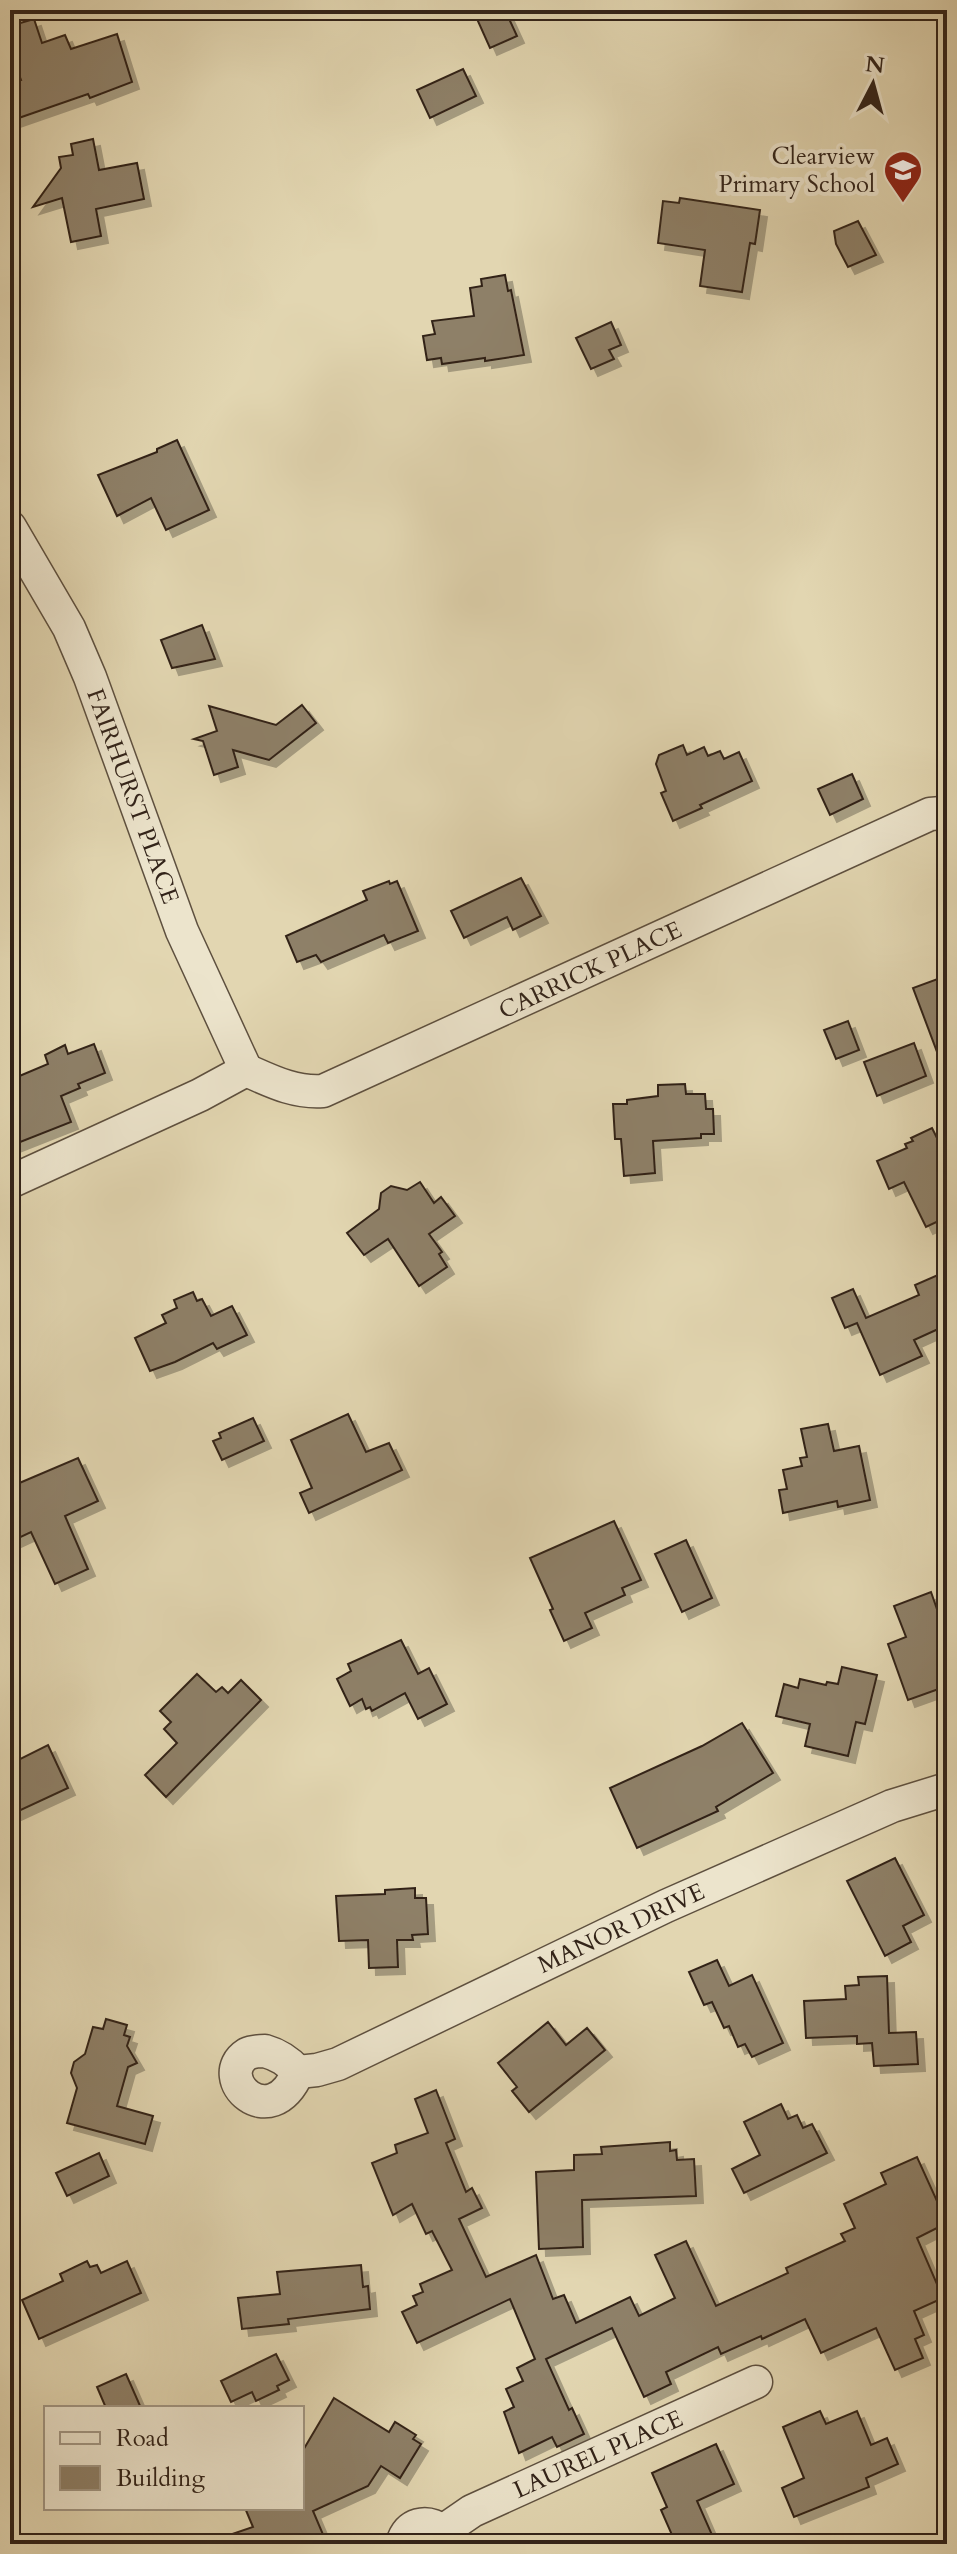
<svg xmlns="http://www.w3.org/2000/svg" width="957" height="2554" viewBox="0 0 957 2554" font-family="Cardo,serif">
  <defs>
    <filter id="shadow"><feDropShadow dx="7" dy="7" stdDeviation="0" flood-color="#0004"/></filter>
  </defs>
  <rect width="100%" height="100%" fill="#e2d6b1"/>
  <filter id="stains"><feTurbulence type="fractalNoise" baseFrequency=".0025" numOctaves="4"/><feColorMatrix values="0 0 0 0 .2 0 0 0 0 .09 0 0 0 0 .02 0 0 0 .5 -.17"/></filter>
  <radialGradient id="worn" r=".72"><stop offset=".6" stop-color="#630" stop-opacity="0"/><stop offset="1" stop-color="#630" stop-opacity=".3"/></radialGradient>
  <g fill="#8e8068" stroke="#322319" stroke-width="2" filter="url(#shadow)">
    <path d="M473,10H505L517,36L490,48Z"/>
    <path d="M34,19L42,43L65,35L71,49L117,34L132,82L90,98L88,94L10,121V82L21,80L10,50V26Z"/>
    <path d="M463,69L476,96L430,118L417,90Z"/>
    <path d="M93,139L99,170L137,163L144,199L96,209L101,236L71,242L62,198L33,207L61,168L59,157L73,155L71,144Z"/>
    <path d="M680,198L760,210L755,244L750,243L742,292L700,286L705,250L658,243L663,201L679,203Z"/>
    <path d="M858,221L876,255L848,267L836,244L834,231Z"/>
    <path d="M505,275L508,291L511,290L524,355L485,361V358L442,364L441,358L427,360L423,336L435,334L432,321L474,316L470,288L482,286L481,279Z"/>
    <path d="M611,322L621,345L609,350L614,359L591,369L576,338Z"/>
    <path d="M177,440L209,510L166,530L151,498L117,516L98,475L157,452V449Z"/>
    <path d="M202,625L215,659L172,668L161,640Z"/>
    <path d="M302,705L316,723L269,760L233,750L238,767L214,775L203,741L194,739L217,731L209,706L276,725Z"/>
    <path d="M683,745L687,755L704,747L708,756L720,751L724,759L739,752L752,781L700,805L702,808L673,821L661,793L666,791L656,764L659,755Z"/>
    <path d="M852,774L863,799L830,815L818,789Z"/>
    <path d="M521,878L541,916L513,930L507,917L464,938L451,911Z"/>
    <path d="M389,881L390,884L397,881L418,931L388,943L384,935L321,962L316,955L297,962L286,936L367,900L363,891Z"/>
    <path d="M943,977L947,989V1072L945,1073L913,988Z"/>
    <path d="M848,1021L859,1050L836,1059L824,1030Z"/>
    <path d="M914,1043L926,1076L877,1096L864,1062Z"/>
    <path d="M94,1044L105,1073L78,1084L80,1088L61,1096L71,1122L10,1146V1080L48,1064L45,1055L65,1045L68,1054Z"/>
    <path d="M685,1084L686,1094H705L706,1109H713L714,1134H701V1138L653,1141L655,1173L624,1176L621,1139H615L613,1104H627V1100L658,1096V1085Z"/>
    <path d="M932,1128L940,1144L947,1142V1217L926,1227L904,1182L889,1189L877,1161L907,1148L905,1144L913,1141L911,1138Z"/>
    <path d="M420,1182L434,1203L441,1197L455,1216L429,1234L442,1252L439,1254L447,1267L419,1286L388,1239L364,1255L347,1233L379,1209L381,1193L391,1186L407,1190Z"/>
    <path d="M947,1271V1325L914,1340L922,1356L880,1375L857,1323L845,1328L832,1298L853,1289L866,1318L919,1295L915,1285Z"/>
    <path d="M193,1292L197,1301L202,1299L211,1316L232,1306L247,1335L217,1349L213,1343L175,1362L150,1371L135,1338L166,1323L162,1315L177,1308L174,1300Z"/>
    <path d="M348,1414L366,1452L389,1443L402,1470L309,1513L300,1493L312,1488L291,1440Z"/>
    <path d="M253,1418L264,1441L222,1460L213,1441L221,1438L219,1433Z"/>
    <path d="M828,1424L834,1451L859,1446L870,1500L838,1507L837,1501L783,1513L779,1490L787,1489L783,1470L802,1466L800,1458L807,1457L801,1429Z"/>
    <path d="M78,1458L98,1501L65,1516L88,1569L55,1584L31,1532L10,1542V1487Z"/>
    <path d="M614,1521L641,1580L622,1588L625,1595L585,1613L592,1628L564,1641L550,1610L553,1609L530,1558Z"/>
    <path d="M686,1540L712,1598L682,1612L655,1554Z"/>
    <path d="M931,1592L947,1638V1686L908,1700L888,1644L906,1637L894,1606Z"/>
    <path d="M401,1640L418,1674L429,1668L447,1704L418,1719L405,1693L372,1711L370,1707L366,1709L362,1699L350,1706L337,1679L351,1671L348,1664Z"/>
    <path d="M842,1667L877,1675L865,1724L856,1722L848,1756L805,1746L810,1724L776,1716L784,1684L798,1688L800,1679L826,1685L827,1682L838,1684Z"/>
    <path d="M197,1674L216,1692L222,1687L228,1693L241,1680L261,1700L166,1797L145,1775L177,1743L164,1729L171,1722L160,1711Z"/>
    <path d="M742,1723L773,1773L716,1807L718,1811L637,1848L610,1788L702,1746Z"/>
    <path d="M48,1745L68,1788L10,1815V1764Z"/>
    <path d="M895,1858L924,1915L903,1926L911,1942L885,1956L847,1881Z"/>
    <path d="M415,1888V1898H426L428,1934L412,1935L413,1940H397L398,1967L369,1968L368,1940L339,1941L336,1896L385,1894V1890Z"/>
    <path d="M717,1960L729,1986L752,1975L783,2043L752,2057L745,2044L738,2047L729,2026L724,2028L712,2002L704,2005L689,1972Z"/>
    <path d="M887,1976L889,2033L916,2032L918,2064L874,2066L872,2043L857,2044V2036L806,2038L804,2001L846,1999L845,1986L859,1985L858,1977Z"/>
    <path d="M106,2019L127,2025L124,2035L130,2037L127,2046L137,2063L128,2067L117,2106L153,2116L145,2144L67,2123L77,2088L71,2073L74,2062L85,2054L93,2027L103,2029Z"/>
    <path d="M548,2022L566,2045L587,2028L605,2050L529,2112L512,2091L517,2087L498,2063Z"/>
    <path d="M436,2090L455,2139L446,2143L466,2192L472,2188L482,2208L459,2219L486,2277L536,2255L553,2299L564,2295L576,2323L630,2297L639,2316L675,2298L655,2255L686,2241L716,2306L788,2273L786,2268L845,2241L841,2234L855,2228L844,2204L886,2184L881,2173L917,2157L947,2223L917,2238L943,2298L914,2311L924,2335L915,2339L923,2358L895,2370L876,2328L821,2353L805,2319L762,2339L761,2336L721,2354L718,2347L666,2372L671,2384L644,2397L612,2328L546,2359L569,2410L572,2408L584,2434L557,2447L552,2437L519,2453L504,2412L514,2407L506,2389L523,2381L517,2368L535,2359L510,2299L417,2343L402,2312L417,2305L413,2296L423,2292L420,2284L452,2270L432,2231L426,2234L412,2204L393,2215L372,2163L397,2153L395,2145L428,2133L415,2099Z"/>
    <path d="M781,2104L788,2119L797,2115L803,2128L812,2124L827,2153L744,2193L732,2169L760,2155L744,2122Z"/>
    <path d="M670,2142V2151L676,2150L677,2160L694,2159L696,2196L582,2200L583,2247L539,2249L536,2172L574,2170V2155L602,2154L601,2147Z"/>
    <path d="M99,2153L109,2176L67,2196L56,2173Z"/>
    <path d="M87,2261L90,2267L97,2265L101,2273L127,2261L141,2293L39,2339L22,2300L63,2281L60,2274Z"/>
    <path d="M361,2265L363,2287L368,2286L370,2309L288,2319L289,2324L242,2329L238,2298L280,2294L277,2272Z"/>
    <path d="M276,2354L289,2380L277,2386L279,2390L256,2401L252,2392L231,2402L221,2381Z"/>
    <path d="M126,2374L141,2408H106L97,2387Z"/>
    <path d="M334,2398L389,2432L395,2422L416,2435L413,2439L421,2444L400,2478L381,2466L368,2486L313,2511L327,2544H213L212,2541L253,2527L245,2508H302V2452Z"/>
    <path d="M820,2411L826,2424L857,2411L871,2445L887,2438L898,2464L866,2478L869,2487L794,2517L782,2488L804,2478L783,2427Z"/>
    <path d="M716,2444L734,2484L697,2501L716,2544H676L661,2510L667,2507L652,2473Z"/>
  </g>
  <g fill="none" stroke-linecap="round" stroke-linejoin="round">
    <defs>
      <g id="minor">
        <path d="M10,527L69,628L90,677L182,931L246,1070"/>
        <path d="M246,1070C271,1081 294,1093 323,1091L930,814L942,813"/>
        <path d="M10,1182L200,1095L246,1070"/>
        <path d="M265,2051C279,2055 288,2061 298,2072C270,2137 211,2077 247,2054C251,2052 260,2051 265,2051Z"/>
        <path d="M298,2072L317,2070L338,2064L666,1906L892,1806L947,1789"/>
        <path d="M443,2531L472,2511L756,2382"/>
        <path d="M402,2544C408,2523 426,2519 443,2531L449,2544"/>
      </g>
    </defs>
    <use href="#minor" stroke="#5e503f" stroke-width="35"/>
    <use href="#minor" stroke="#ece4cc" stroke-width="32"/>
  </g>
  <defs>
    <symbol id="school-pin" viewBox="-11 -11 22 30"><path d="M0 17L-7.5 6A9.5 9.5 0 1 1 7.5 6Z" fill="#8f2418" stroke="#ece4cc"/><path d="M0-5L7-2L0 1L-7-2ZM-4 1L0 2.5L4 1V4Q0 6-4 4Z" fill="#fff"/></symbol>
  </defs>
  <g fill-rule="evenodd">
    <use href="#school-pin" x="881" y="148" width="44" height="60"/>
  </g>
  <g text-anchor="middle" stroke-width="8" stroke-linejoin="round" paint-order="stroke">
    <g font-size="24" fill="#322319" stroke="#ece4cc" text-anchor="end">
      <text x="875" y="164">Clearview<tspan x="875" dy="28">Primary School</tspan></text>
    </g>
    <g font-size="24" fill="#322319" stroke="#ece4cc">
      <text transform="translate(133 796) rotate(70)" y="8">FAIRHURST PLACE</text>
      <text transform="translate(590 970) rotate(-25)" y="8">CARRICK PLACE</text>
      <text transform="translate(621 1928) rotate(-25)" y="8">MANOR DRIVE</text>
      <text transform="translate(598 2454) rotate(-24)" y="8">LAUREL PLACE</text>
    </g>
  </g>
  <rect width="957" height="2554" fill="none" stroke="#e2d6b1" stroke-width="40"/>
  <rect x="12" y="12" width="933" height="2530" fill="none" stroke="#322319" stroke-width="4"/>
  <rect x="20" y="20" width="917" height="2514" fill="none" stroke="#322319" stroke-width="2"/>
  <rect x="44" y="2406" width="260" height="104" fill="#ece4cc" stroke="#a29784" stroke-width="2"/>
  <rect x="60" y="2432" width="40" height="12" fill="#ece4cc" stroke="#a29784" stroke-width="2"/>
  <text x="116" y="2446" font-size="24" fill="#322319">Road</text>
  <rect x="60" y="2466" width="40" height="24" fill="#8e8068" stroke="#a29784" stroke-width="2"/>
  <text x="116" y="2486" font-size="24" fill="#322319">Building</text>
  <g transform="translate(873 84) rotate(6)" stroke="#ece4cc" stroke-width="6" paint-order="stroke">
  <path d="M0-6L14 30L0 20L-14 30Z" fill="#322319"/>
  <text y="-12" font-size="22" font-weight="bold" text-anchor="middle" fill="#322319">N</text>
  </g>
  <rect width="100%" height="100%" filter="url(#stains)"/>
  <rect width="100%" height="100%" fill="url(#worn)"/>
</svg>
